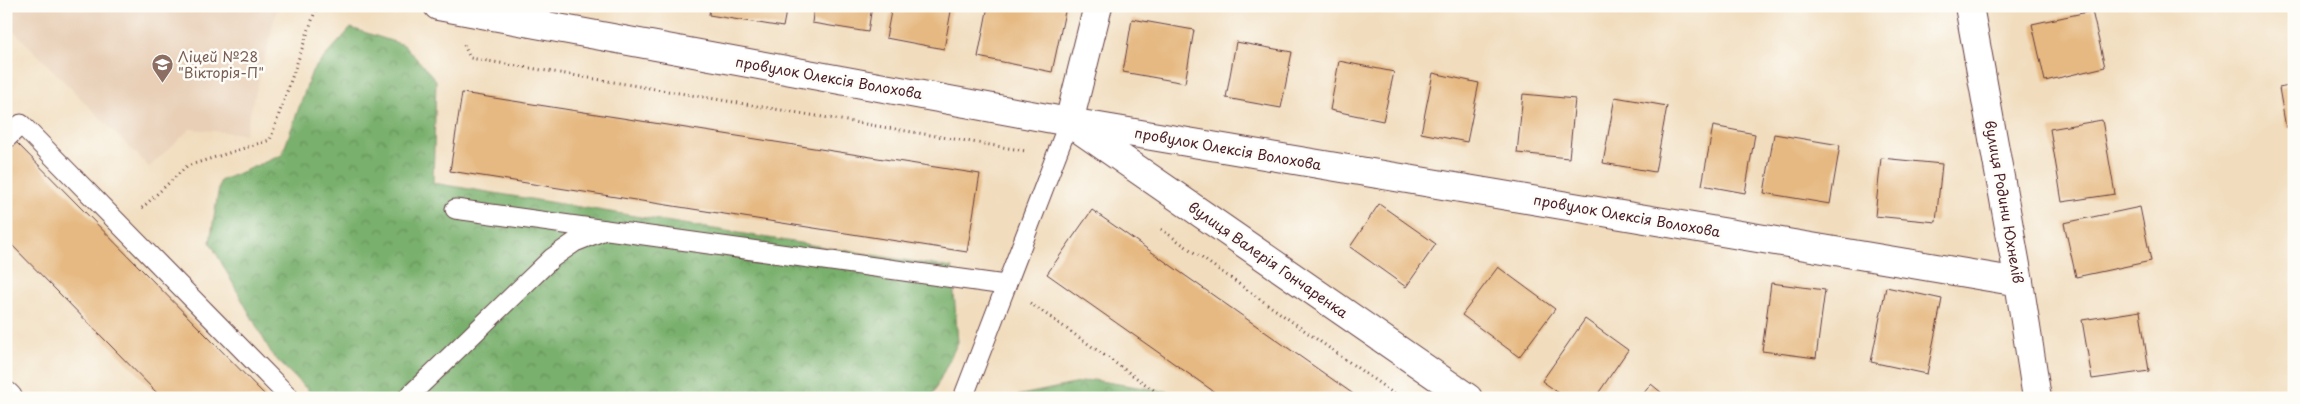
<svg xmlns="http://www.w3.org/2000/svg" width="2300" height="404" viewBox="0 0 2300 404" font-family="'Playpen Sans',sans-serif">
  <defs>
    <pattern id="forest-crowns" width="20" height="18" patternUnits="userSpaceOnUse" patternTransform="scale(1.25)"><rect width="20" height="18" fill="#79b06d"/><path d="M2 6a3 3 0 1 1 6 0M12 15a3 3 0 1 1 6 0" fill="none" stroke="#658f5a"/></pattern>
  </defs>
  <rect width="100%" height="100%" fill="#fdfcf7"/>
  <filter id="ink" filterUnits="userSpaceOnUse"><feTurbulence type="fractalNoise" baseFrequency=".02" numOctaves="2"/><feDisplacementMap in="SourceGraphic" scale="10" xChannelSelector="R" yChannelSelector="G"/><feConvolveMatrix kernelMatrix="1 2 1 2 8 2 1 2 1" color-interpolation-filters="sRGB"/></filter>
  <filter id="wash" filterUnits="userSpaceOnUse"><feTurbulence type="fractalNoise" baseFrequency=".0096" numOctaves="4" result="noise"/><feDisplacementMap in="SourceGraphic" scale="20" xChannelSelector="R" yChannelSelector="G"/><feGaussianBlur stdDeviation="1.12" result="paint"/><feColorMatrix in="noise" values="0 0 0 0 0 0 0 0 0 0 0 0 0 0 0 0 0 1.4 0 .05"/><feComposite in="paint" operator="in"/></filter>
  <g filter="url(#wash)">
    <rect width="100%" height="100%" fill="#f1ddbe"/>
    <path fill="#e8cfb6" d="M6,6H278L245,134L190,129L149,167L14,31L6,38Z"/>
    <g fill="url(#forest-crowns)" stroke="#62684c">
      <path d="M351,28L404,45L436,80L433,183L952,268L958,342L931,398H316L273,356L210,242L220,181L282,155L312,71Z"/>
      <path d="M1093,380L1171,392L1180,398H1007Z"/>
    </g>
    <g id="blocks">
      <g fill="#e6b982">
        <path d="M710,6H787L783,27L709,15Z"/>
        <path d="M814,6H872L868,32L812,23Z"/>
        <path d="M892,6H952L944,49L886,38Z"/>
        <path d="M988,6L1066,7L1052,72L978,57Z"/>
        <path d="M2092,11L2105,67L2045,81L2032,24Z"/>
        <path d="M1132,19L1194,30L1185,83L1123,72Z"/>
        <path d="M1236,42L1292,52L1281,108L1226,98Z"/>
        <path d="M1339,61L1394,72L1383,121L1330,110Z"/>
        <path d="M1433,73L1479,83L1467,142L1421,133Z"/>
        <path d="M2291,76H2294V126L2286,128L2279,88L2293,85Z"/>
        <path d="M462,93L980,174L967,252L450,171Z"/>
        <path d="M1523,94L1575,99L1569,158L1517,153Z"/>
        <path d="M1615,97L1667,106L1655,172L1603,163Z"/>
        <path d="M2102,120L2115,194L2062,202L2050,129Z"/>
        <path d="M1713,126L1755,134L1745,193L1702,185Z"/>
        <path d="M1774,134L1840,145L1830,204L1764,193Z"/>
        <path d="M16,142L268,398H162L6,239V151Z"/>
        <path d="M1881,158L1942,164L1936,222L1875,216Z"/>
        <path d="M1379,204L1436,244L1406,287L1350,247Z"/>
        <path d="M2140,207L2151,261L2076,277L2064,223Z"/>
        <path d="M1092,210L1359,398H1223L1047,274Z"/>
        <path d="M1498,267L1555,309L1519,357L1462,315Z"/>
        <path d="M1771,283L1825,290L1816,358L1762,351Z"/>
        <path d="M1886,287L1942,299L1927,374L1871,362Z"/>
        <path d="M2140,311L2149,371L2092,379L2082,320Z"/>
        <path d="M1585,319L1628,350L1595,398H1566L1542,381Z"/>
        <path d="M1651,384L1668,398H1640Z"/>
      </g>
    </g>
  </g>
  <g filter="url(#ink)">
    <use href="#blocks" fill-opacity="0" stroke="#633c41" stroke-width="1"/>
    <g fill="none" stroke-linecap="round" stroke-linejoin="round">
      <defs>
        <g id="service">
          <path d="M6,139L21,124L290,398"/>
          <path d="M455,209L1005,285"/>
          <path d="M407,398L552,258L575,242L605,230"/>
          <path d="M963,398L1069,122"/>
        </g>
        <g id="minor">
          <path d="M438,6L1069,122L2019,282"/>
          <path d="M1098,6L1069,122L1468,398"/>
          <path d="M1969,6L2019,282L2037,398"/>
        </g>
        <path id="tertiary" d="M6,396L8,398"/>
      </defs>
      <use href="#service" stroke="#633c41" stroke-width="21"/>
      <use href="#minor" stroke="#633c41" stroke-width="30"/>
      <use href="#tertiary" stroke="#633c41" stroke-width="30"/>
      <g stroke="#633c41" stroke-width="3" stroke-dasharray="1 4" stroke-linecap="butt">
        <path d="M464,45L470,58L1026,151"/>
        <path d="M142,208L187,166L270,140L317,6"/>
        <path d="M1161,229L1400,398"/>
        <path d="M1030,303L1165,398"/>
      </g>
      <use href="#service" stroke="#fff" stroke-width="19"/>
      <use href="#minor" stroke="#fff" stroke-width="28"/>
      <use href="#tertiary" stroke="#fff" stroke-width="28"/>
    </g>
  </g>
  <defs>
    <symbol id="school-pin" viewBox="-11 -11 22 30"><path d="M0 17L-7.5 6A9.5 9.5 0 1 1 7.5 6Z" fill="#8d6e63" stroke="#fdfcf7"/><path d="M0-5L7-2L0 1L-7-2ZM-4 1L0 2.5L4 1V4Q0 6-4 4Z" fill="#fff"/></symbol>
  </defs>
  <g fill-rule="evenodd">
    <use href="#school-pin" x="150" y="52" width="25" height="34"/>
  </g>
  <g text-anchor="middle" stroke-width="5" stroke-linejoin="round" paint-order="stroke">
    <g font-size="14" fill="#785e54" stroke="#fdfcf7" text-anchor="start">
      <text x="178" y="62">Ліцей №28<tspan x="178" dy="16">"Вікторія-П"</tspan></text>
    </g>
    <g font-size="14" fill="#4a1f2b" stroke="#fdfcf7">
      <text transform="translate(829 78) rotate(10)" y="5">провулок Олексія Волохова</text>
      <text transform="translate(1228 149) rotate(10)" y="5">провулок Олексія Волохова</text>
      <text transform="translate(2004 202) rotate(80)" y="5">вулиця Родини Юхнелів</text>
      <text transform="translate(1627 216) rotate(10)" y="5">провулок Олексія Волохова</text>
      <text transform="translate(1268 260) rotate(35)" y="5">вулиця Валерія Гончаренка</text>
    </g>
  </g>
  <rect width="2300" height="404" fill="none" stroke="#fdfcf7" stroke-width="25"/>
</svg>
